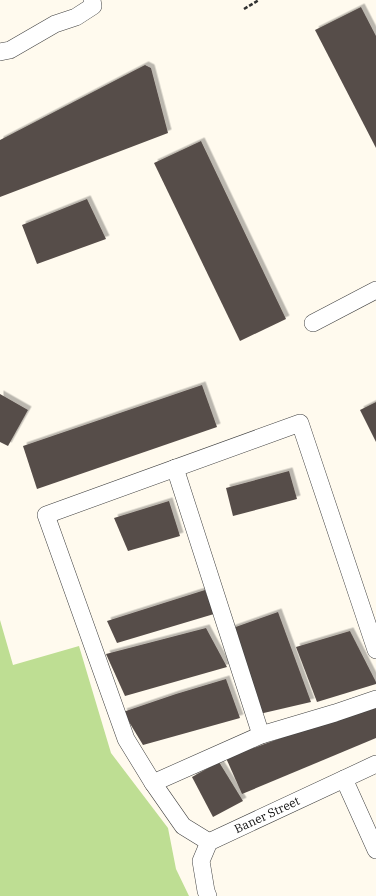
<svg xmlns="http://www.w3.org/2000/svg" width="376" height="896" viewBox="0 0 376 896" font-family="'IBM Plex Serif',serif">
  <defs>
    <filter id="shadow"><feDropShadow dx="3.5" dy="-3.5" stdDeviation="0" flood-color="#0004"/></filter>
  </defs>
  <rect width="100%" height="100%" fill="#fffaee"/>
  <path fill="#bede93" d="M0,620L13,665L79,646L111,753L168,828L176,869L189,896H0Z"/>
  <g fill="#574d49" filter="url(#shadow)">
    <path d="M361,7L376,36V148L315,30Z"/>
    <path d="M145,65L151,68L168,133L0,197V140Z"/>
    <path d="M201,141L286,319L240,341L154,163Z"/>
    <path d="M87,199L106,239L37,264L22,225Z"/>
    <path d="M202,385L217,427L37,489L23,446Z"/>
    <path d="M0,394L28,410L8,446L0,442Z"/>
    <path d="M376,402V442L360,410Z"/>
    <path d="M289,471L297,499L233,516L226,488Z"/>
    <path d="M169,501L180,536L128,551L114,518Z"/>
    <path d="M205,590L214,614L117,643L107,621Z"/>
    <path d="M278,612L311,702L255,715L230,629Z"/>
    <path d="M206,628L227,667L125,696L106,654Z"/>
    <path d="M350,631L376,682V684L317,702L296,647Z"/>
    <path d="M226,679L240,718L143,745L123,712L176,694Z"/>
    <path d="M376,708V738L242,794L226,758L292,734Z"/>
    <path d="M219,762L243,801L213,817L192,777Z"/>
  </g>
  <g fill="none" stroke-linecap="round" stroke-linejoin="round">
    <defs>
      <g id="minor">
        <path d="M0,52L10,50L55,24L76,17L93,6L92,0"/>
        <path d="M313,323L376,290"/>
        <path d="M175,468L261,735"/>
        <path d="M344,779L376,850"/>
        <path d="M153,783L261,735L335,713L376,699"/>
        <path d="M209,842L183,826L153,783L126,739L46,515L300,423L376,650"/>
        <path d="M208,896L206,891L201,861L209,842L376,764"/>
      </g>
    </defs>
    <use href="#minor" stroke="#414141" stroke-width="18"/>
    <path stroke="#303030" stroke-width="2.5" stroke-dasharray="4 2" stroke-linecap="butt" d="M244,9L259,0"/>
    <use href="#minor" stroke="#fff" stroke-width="17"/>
  </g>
  <g text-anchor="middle" stroke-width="4" stroke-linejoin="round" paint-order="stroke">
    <g font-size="12" fill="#0e0e0e" stroke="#fff">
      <text transform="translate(267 815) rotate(-25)" y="4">Baner Street</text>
    </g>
  </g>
</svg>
